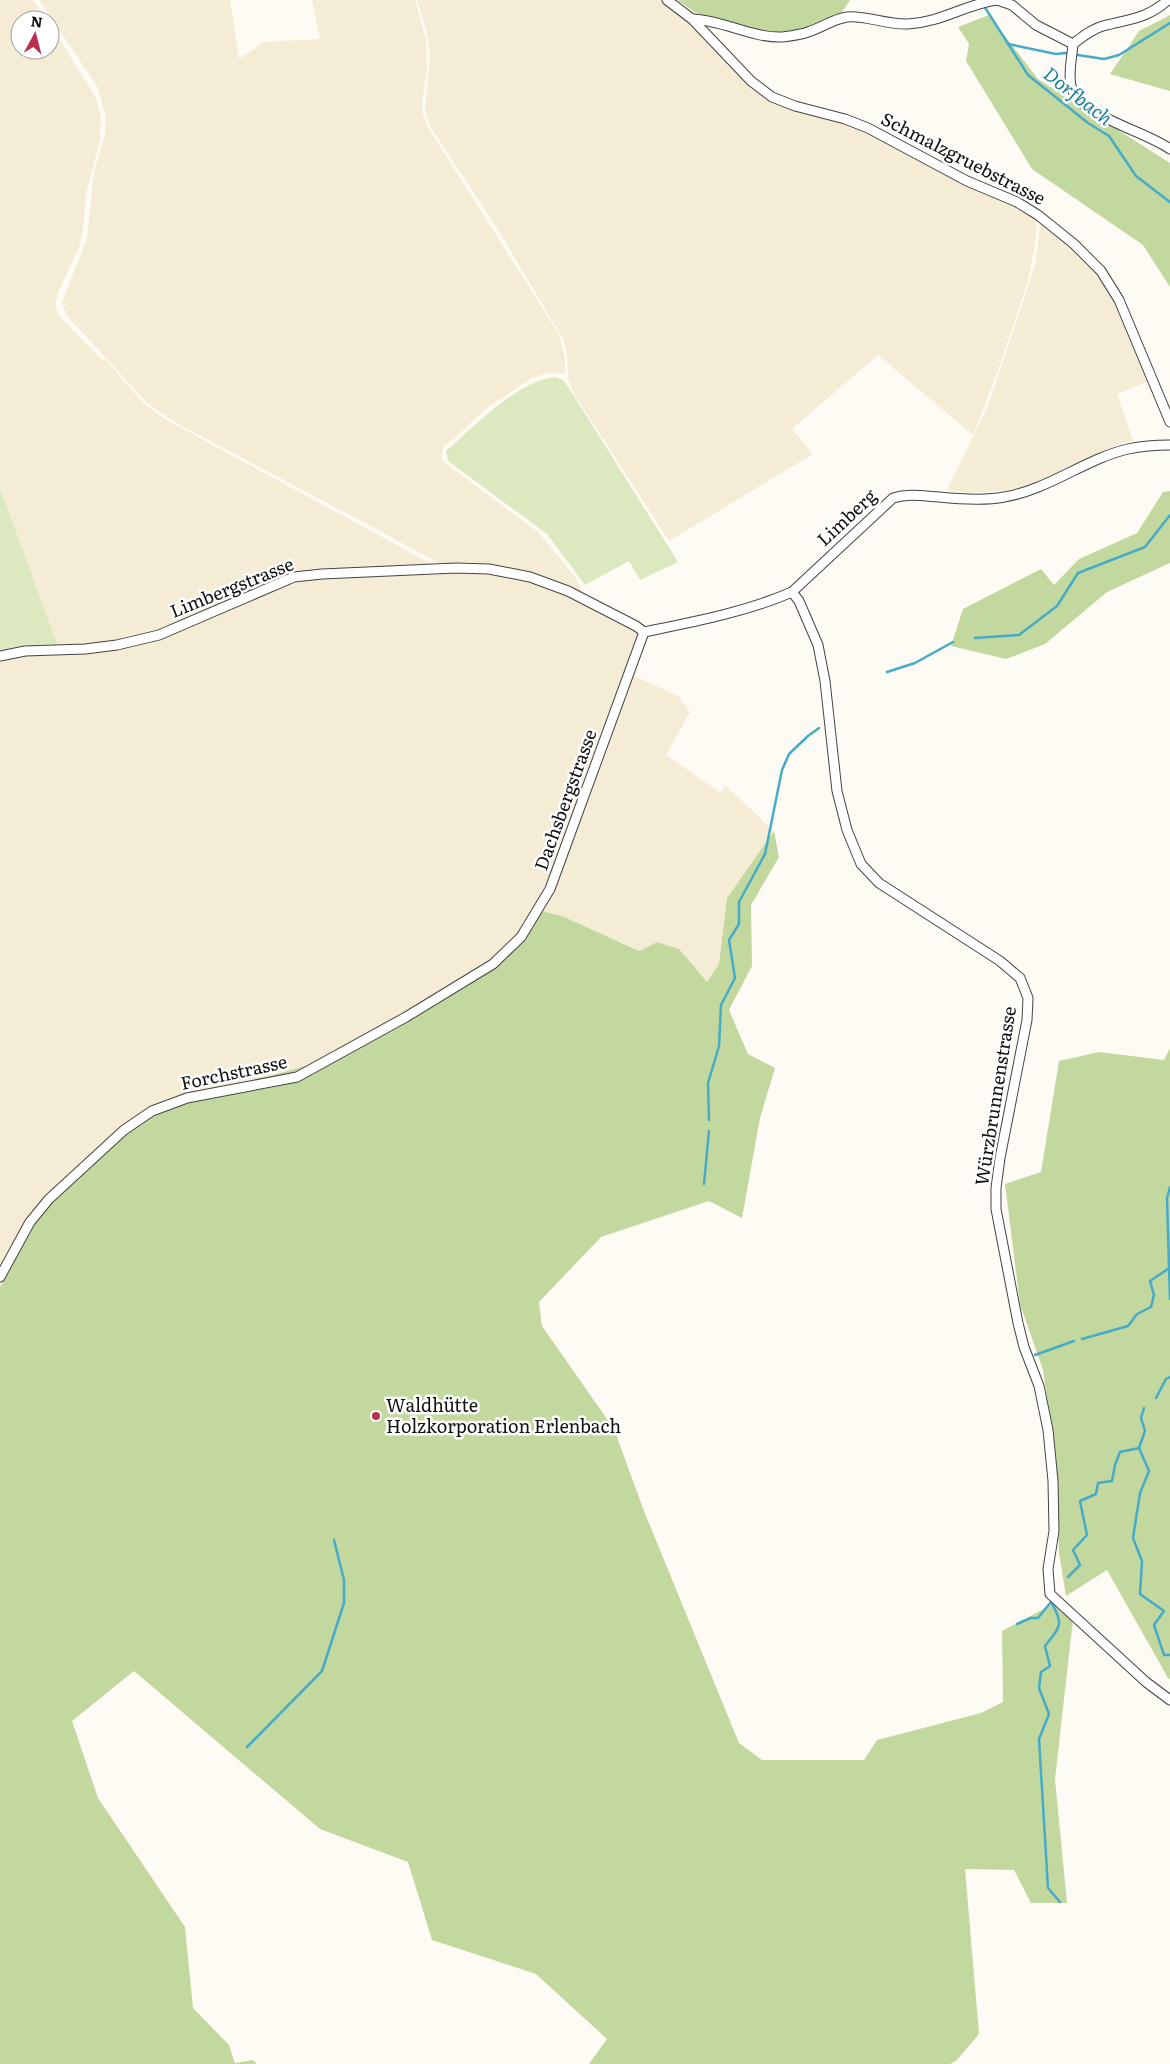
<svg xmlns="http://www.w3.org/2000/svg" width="1170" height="2064" viewBox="0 0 1170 2064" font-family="Literata,serif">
  <rect width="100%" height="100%" fill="#fefbf5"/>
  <g fill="#f4ecd5">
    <path d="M0,0H33L47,20H20V50H50V24L96,98L101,118L100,139L86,194L83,229L79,247L58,293L55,306L59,316L102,360L105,359L143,403L163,418L441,569L530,577L644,632L630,674L678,696L690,712L666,755L721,793L725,785L774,831L727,898L719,964L707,983L679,949L657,942L639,951L562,916L538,910L493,964L325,1060L152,1111L49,1199L0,1287V656L58,646L0,488Z"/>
    <path d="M39,0H230L239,59L264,42L320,39L312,0H415L426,39L427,71L422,102L423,115L427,126L550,320L560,337L565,359V374L548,373L532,378L487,408L443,448L441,456L444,462L538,532L575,577L583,593L540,575L491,565L440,564L380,531L176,423L146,402L85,335L66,315L62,302L87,239L94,171L105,136L106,116L97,86Z"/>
    <path d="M417,0H667L772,97L845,119L1038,215L1035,244L1028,281L998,370L973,435L878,355L792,429L813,454L669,541L574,394L568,379L567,353L563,339L499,231L430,126L425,110L430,58L427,33Z"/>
    <path d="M1040,224L1074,250L1100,277L1118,306L1149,381L1117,394L1133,441L1117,445L1052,476L1024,487L1000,491L968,493L947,490L988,406L1036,262Z"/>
  </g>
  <g fill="#dce8bf">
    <path d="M556,377L564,381L569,388L678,562L640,580L629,561L585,585L547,534L448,461L446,451C475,426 518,380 556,377Z"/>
    <path d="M0,488L58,646L0,652Z"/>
  </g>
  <g fill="#c3d89f">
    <path d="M677,0H850L842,12L808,31L760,32L696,13Z"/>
    <path d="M989,15L1038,79L1170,163V287L1143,245L1032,169L966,61L969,44L958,27Z"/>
    <path d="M1170,15V91L1110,74L1139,31Z"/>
    <path d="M1170,491V563L1107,592L1045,644L1006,659L951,646L963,609L1041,569L1054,585L1079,559L1137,533L1163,492Z"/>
    <path d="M774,831L779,857L751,905L752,966L729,1010L748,1054L775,1068L760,1118L742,1218L709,1201L601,1237L539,1302L542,1326L614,1429L644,1511L739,1743L762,1760H864L877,1740L981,1713L1003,1702L1002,1631L1055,1603L1073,1619L1055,1779L1067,1903H1031L1014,1870L965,1869L979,2034L956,2061L950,2064H589L607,2039L536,1974L432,1940L408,1862L320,1829L134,1671L72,1721L98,1798L185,1927L193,2008L229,2045L235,2063L253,2060L257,2064H0V1287L49,1199L152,1111L325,1060L493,964L538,910L562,916L639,951L657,942L679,949L707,982L719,964L727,898Z"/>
    <path d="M1170,1048V1679L1168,1678L1107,1570L1066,1596L1059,1553L1055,1460L1043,1370L1020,1304L1005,1184L1041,1172L1059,1061L1099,1052L1164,1060Z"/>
  </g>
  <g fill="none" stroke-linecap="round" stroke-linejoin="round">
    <g stroke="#46abc7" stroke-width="2.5">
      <path d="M984,6L1028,75L1088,123L1109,136L1136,176L1170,202"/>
      <path d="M1008,44L1056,54L1065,53L1104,59L1119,55L1170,23"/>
      <path d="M975,638L1019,635L1057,606L1078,573L1145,547L1170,515"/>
      <path d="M887,672L915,663L953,642"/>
      <path d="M709,1120L708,1083L719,1046L721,1005L735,978L729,940L739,924V902L765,854L782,770L789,754L808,736L819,728"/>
      <path d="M704,1184L709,1131"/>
      <path d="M1170,1187L1167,1198L1170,1299"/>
      <path d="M1082,1339L1128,1326L1137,1314L1151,1307L1154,1295L1150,1281L1168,1269"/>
      <path d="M1035,1355L1074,1341"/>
      <path d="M1156,1398L1166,1379L1170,1377"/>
      <path d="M1144,1408L1141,1418L1145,1431L1139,1448L1149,1471L1140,1493L1133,1538L1142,1561L1140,1594L1164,1611L1154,1625L1164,1655H1170"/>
      <path d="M1068,1577L1080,1565L1073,1550L1087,1535L1080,1501L1096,1494L1098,1483L1112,1481L1115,1465L1120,1452L1139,1448"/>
      <path d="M1017,1624L1031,1618H1038L1051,1602C1064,1624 1061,1626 1045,1646L1050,1666L1041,1672L1039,1688L1049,1714L1039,1739L1048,1888L1060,1902"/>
      <path d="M247,1747L322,1671L344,1603V1580L334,1540"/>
    </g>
    <defs>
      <g id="minor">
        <path d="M667,0L692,19L751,81L772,97L795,106L845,119L868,128L967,181L1017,202L1038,215L1074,244L1101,271L1119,300L1170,422"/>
        <path d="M997,0L1012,5L1036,25L1073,44"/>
        <path d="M1168,0C1147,19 1129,19 1103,26C1092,29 1082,37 1073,44C1072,58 1068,72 1071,86C1078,116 1146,131 1170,149"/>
        <path d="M692,19C723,20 751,38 782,37C790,36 800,35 808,32C821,28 833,19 847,17C865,15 887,25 908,24C942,22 964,5 996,0"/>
        <path d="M792,592L799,601L818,645L825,681L837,791L847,830L861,864L879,883L1000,961L1020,978L1028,998L1027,1020L1000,1158L996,1188V1209L1018,1323L1024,1347L1039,1386L1048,1430L1053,1481L1054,1531L1048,1569L1050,1594L1146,1682L1170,1700"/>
        <path d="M0,656L25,651L85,649L117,645L159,635L294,577L322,574L456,568L489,569L530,577L568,591L636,626L644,632C693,622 746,612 792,592L893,498C909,493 923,496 939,497C959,499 984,501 1004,497C1048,490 1085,459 1128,449C1142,446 1156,445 1170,445"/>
        <path d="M0,1277L30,1222L49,1199L124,1130L152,1111L187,1098L297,1077L406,1017L493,964L521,937L550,889L644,632"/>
      </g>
    </defs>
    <use href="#minor" stroke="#444" stroke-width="11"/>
    <use href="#minor" stroke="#fff" stroke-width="9"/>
  </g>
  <circle fill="#bb2e4f" stroke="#fff" stroke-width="2" cx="376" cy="1416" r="5"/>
  <g text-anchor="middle" stroke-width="5" stroke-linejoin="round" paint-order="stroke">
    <g font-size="18" fill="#111" stroke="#fff">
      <text transform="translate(963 159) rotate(27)" y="6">Schmalzgruebstrasse</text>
      <text transform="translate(847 518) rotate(-43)" y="6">Limberg</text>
      <text transform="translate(232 588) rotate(-22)" y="6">Limbergstrasse</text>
      <text transform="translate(566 800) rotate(-70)" y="6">Dachsbergstrasse</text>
      <text transform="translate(234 1073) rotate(-12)" y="6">Forchstrasse</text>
      <text transform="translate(996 1096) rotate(-81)" y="6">Würzbrunnenstrasse</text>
    </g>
    <g font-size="18" fill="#111" stroke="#fff" text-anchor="start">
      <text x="386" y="1412">Waldhütte<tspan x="386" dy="21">Holzkorporation Erlenbach</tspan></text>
    </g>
    <g font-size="19" font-style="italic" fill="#1e7e9e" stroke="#fff">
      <text transform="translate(1078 96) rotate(38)" y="7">Dorfbach</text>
    </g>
  </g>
  <g transform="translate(35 35) rotate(7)"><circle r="24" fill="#ffffff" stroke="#a0a0a0"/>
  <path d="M0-4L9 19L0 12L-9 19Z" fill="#bb2e4f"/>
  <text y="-8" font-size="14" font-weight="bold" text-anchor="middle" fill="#111111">N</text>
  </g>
</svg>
